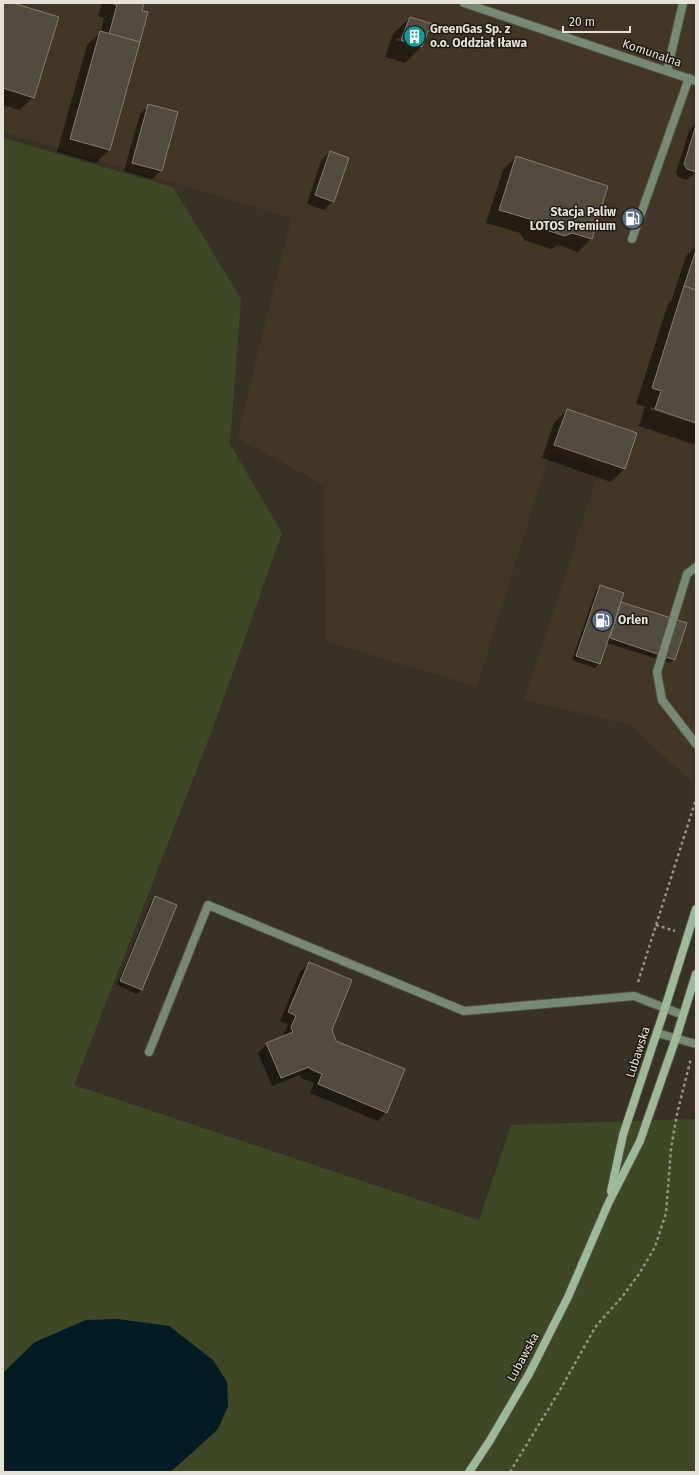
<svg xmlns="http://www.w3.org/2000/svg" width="699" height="1475" viewBox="0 0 699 1475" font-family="'Fira Sans',sans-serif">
  <rect width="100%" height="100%" fill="#383126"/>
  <path fill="#423726" d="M3,3H696V786L630,725L524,700L600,468L550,452L477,687L325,641L324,485L237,438L291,218L3,132Z"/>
  <path fill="#3f4825" d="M3,138L173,187L241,299L230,444L282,533L216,720L74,1085L479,1220L511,1125L696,1119V1472H170L192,1453L35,1342L3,1373Z"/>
  <path fill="#031b23" d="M118,1319L169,1326L213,1360L227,1382L228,1406L218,1429L192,1453L170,1472H3V1373L35,1342L86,1320Z"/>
  <g fill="#0007" fill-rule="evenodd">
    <path d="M3,3H10L33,97L20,110L3,105Z"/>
    <path d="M102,3H143L140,11L147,13L109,150L96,163L57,152L87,45L101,32L104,18L98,16Z"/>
    <path d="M410,18L430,31L425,36L421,47L405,63L385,57L393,34ZM397,38L416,44L414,46L396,40Z"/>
    <path d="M149,105L161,170L152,179L124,171L140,114Z"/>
    <path d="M696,123V173L686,180L678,177L676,173L689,131Z"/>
    <path d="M330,152L333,201L324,210L307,204L321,161Z"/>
    <path d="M516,157L591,239L578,252L558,245L551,249L524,240L520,233L486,223L503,170Z"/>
    <path d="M696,246V422L650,407V409L696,424V445L639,426L645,407L636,404L668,304L673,299H672L686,256Z"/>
    <path d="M567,410L624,469L611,482L542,458L554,423Z"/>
    <path d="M600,586L620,603L686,624L675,659L670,663L607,643L599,664L595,668L572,660L596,590Z"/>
    <path d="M155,897L141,990L137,994L117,985L151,901Z"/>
    <path d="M309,963L336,1041L386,1112L378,1121L310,1093L314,1083L301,1078L300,1075L272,1086L258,1053L267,1044L283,1036L288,1024L280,1021L300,972Z"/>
  </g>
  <g fill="#524b3f" stroke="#857c6f">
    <path d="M3,3H13L59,17L34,98L3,88Z"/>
    <path d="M111,3H144L142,11L148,12L140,42L109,34L117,5Z"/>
    <path d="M410,17L433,24L431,32L428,31L422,47L401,40Z"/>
    <path d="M100,31L140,42L110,150L70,139Z"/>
    <path d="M148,104L178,112L162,171L132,163Z"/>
    <path d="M696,125V172L687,169L684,164Z"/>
    <path d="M330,151L349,158L334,202L315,195Z"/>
    <path d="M516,156L608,186L592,239L572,233L565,236L537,227L533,220L499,210Z"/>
    <path d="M696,250V290L684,286Z"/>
    <path d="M684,286L696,290V423L655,409L661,391L652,388Z"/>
    <path d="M567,409L637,433L625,469L554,445Z"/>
    <path d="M600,585L624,593L600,664L576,656Z"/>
    <path d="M621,602L687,623L675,660L610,638Z"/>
    <path d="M155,896L177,905L142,990L120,981Z"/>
    <path d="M309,962L352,980L332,1030L336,1041L405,1069L387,1113L318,1084L322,1074L310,1069L309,1067L281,1078L266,1043L293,1032L291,1027L296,1016L288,1012Z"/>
  </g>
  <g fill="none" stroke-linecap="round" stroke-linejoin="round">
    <defs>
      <g id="lane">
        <path d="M632,239L689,78"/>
        <path d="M696,567L687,574L657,672L662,700L696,744"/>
        <path d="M657,1033L696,1044"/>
        <path d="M149,1052L208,905L464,1011L634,996L683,1015"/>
      </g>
      <g id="street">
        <path d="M464,3L696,81"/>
        <path d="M667,71L683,3"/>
      </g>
      <g id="secondary">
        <path d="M611,1191L623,1135L665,1008L696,909"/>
        <path d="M469,1472L489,1442L529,1374L568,1297L608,1204L640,1141L676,1038L696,974"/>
      </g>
    </defs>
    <use href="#lane" stroke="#544d43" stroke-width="10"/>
    <use href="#street" stroke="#544d43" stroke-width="10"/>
    <use href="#secondary" stroke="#544d43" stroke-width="10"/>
    <g stroke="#979188" stroke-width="2.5" stroke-dasharray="3 3" stroke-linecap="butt">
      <path d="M656,925L675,931"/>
      <path d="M638,982L696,799"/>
      <path d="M510,1472L560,1390L596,1326L622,1297L639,1274L655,1247L666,1213L671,1149L677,1114L691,1058"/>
    </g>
    <use href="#lane" stroke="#758974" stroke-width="8"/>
    <use href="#street" stroke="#758974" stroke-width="8"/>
    <use href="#secondary" stroke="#9bba99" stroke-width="8"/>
  </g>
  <defs>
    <symbol id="building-disc" viewBox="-11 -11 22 22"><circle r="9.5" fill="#0f9aa8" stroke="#1d1a14"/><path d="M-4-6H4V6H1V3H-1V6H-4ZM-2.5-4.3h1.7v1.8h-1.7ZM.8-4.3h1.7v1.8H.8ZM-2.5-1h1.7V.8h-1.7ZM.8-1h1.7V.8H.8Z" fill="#fff"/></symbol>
    <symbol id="fuel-disc" viewBox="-11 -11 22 22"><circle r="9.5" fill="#5c6f8a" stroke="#1d1a14"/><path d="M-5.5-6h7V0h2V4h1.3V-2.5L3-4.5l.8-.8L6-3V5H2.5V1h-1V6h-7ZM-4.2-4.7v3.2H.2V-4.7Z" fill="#fff"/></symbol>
  </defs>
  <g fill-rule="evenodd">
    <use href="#building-disc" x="402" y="24" width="25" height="25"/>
    <use href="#fuel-disc" x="620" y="206" width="25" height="25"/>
    <use href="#fuel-disc" x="590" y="608" width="25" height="25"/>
  </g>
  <g text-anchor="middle" stroke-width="3" stroke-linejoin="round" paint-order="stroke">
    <g font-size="12" font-weight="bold" fill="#e6e2da" stroke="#1d1a14" text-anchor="start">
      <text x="430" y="33">GreenGas Sp. z<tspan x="430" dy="14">o.o. Oddział Iława</tspan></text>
      <text x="616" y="216" text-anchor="end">Stacja Paliw<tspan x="616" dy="14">LOTOS Premium</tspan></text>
      <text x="618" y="624">Orlen</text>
    </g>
    <g font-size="12" fill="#e6e2da" stroke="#1d1a14">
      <text transform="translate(652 53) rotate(19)" y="4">Komunalna</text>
      <text transform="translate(638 1052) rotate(-72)" y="4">Lubawska</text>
      <text transform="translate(523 1357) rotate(-62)" y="4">Lubawska</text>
    </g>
  </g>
  <rect width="699" height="1475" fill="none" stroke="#e6e2da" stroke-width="8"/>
  <path d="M563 26v6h67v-6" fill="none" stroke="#e6e2da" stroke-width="2"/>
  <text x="569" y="26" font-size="12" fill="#e6e2da" stroke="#1d1a14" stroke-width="3" paint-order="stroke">20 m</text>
</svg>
